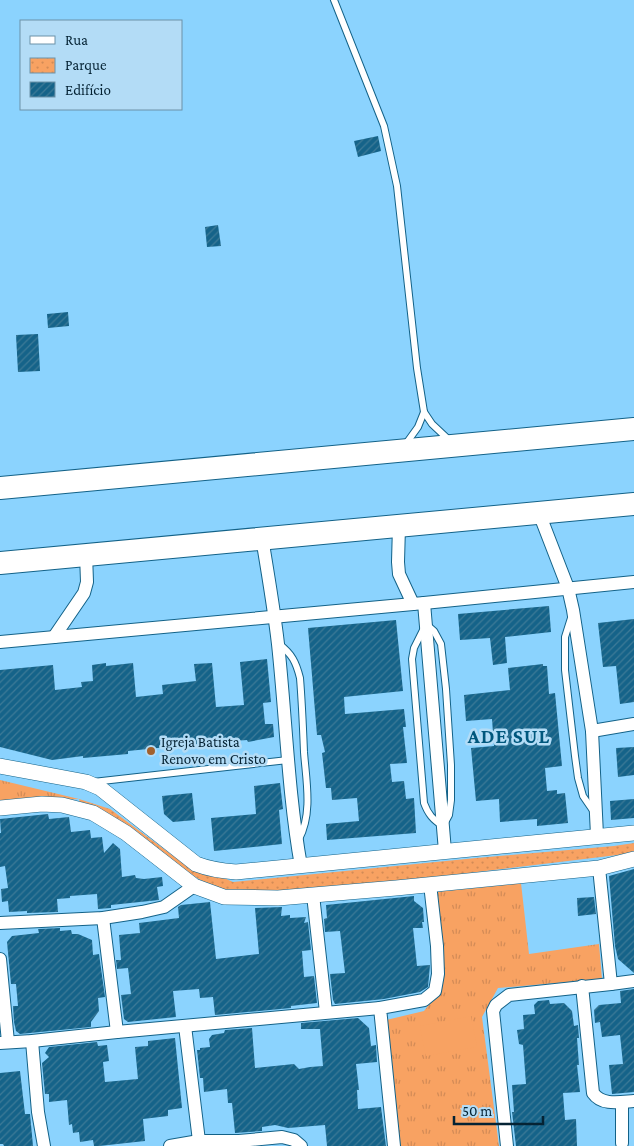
<svg xmlns="http://www.w3.org/2000/svg" width="634" height="1146" viewBox="0 0 634 1146" font-family="'Crimson Pro',serif">
  <defs>
    <pattern id="grass-tufts" width="24" height="20" patternUnits="userSpaceOnUse" patternTransform="scale(1.25)"><rect width="24" height="20" fill="#f8a262"/><path d="M3 7l-1-3M5 7V3M7 7l1-3M15 17l-1-3M17 17v-4M19 17l1-3" fill="none" stroke="#d38b56"/></pattern>
    <pattern id="park-dots" width="8" height="8" patternUnits="userSpaceOnUse" patternTransform="scale(1.25)"><rect width="8" height="8" fill="#f8a262"/><path d="M2 2h.1M6 6h.1" fill="none" stroke="#d38b56" stroke-width="1.8" stroke-linecap="round"/></pattern>
    <pattern id="building-hatch" width="6" height="6" patternUnits="userSpaceOnUse" patternTransform="scale(1.25)"><rect width="6" height="6" fill="#156389"/><path d="M-1 1l2-2M0 6l6-6M5 7l2-2" fill="none" stroke="#3d7a97"/></pattern>
  </defs>
  <rect width="100%" height="100%" fill="#8bd3fe"/>
  <g fill="url(#grass-tufts)">
    <path d="M0,780L79,799L0,803Z"/>
    <path d="M521,883L529,954L599,944L602,979L498,988L482,1017L499,1146H400L382,1021L424,1011L440,990L436,892Z"/>
  </g>
  <path fill="url(#park-dots)" d="M79,799L110,809L172,855L233,882L476,858L614,846L634,843V853L420,879L224,895L80,804Z"/>
  <path fill="#f8a262" d="M471,1016L477,1047L426,1056L420,1026Z"/>
  <g fill="url(#building-hatch)">
    <path d="M378,136L381,151L358,157L354,141Z"/>
    <path d="M218,225L221,246L207,247L205,227Z"/>
    <path d="M68,312L69,326L48,328L47,314Z"/>
    <path d="M38,334L40,371L18,372L16,335Z"/>
    <path d="M549,606L551,632L505,637L507,663L493,665L490,638L460,640L458,614Z"/>
    <path d="M634,619V702L620,704L616,666L603,667L598,623Z"/>
    <path d="M396,620L403,691L344,697L345,714L404,709L406,727H403L407,763L390,764L392,782L404,781L406,799L414,798L416,833L327,840L326,824L359,821L357,798L332,800L331,788H326L322,753L325,752L321,735H317L308,628Z"/>
    <path d="M267,659L271,702L263,703L265,724H273L274,737L248,742L247,740L221,742L181,746V748L168,749V747L128,751V754L83,758V756L52,760L0,747V670L53,665L55,690L82,687L81,682L93,681L92,665L106,663V666L133,663L136,697L163,694L162,685L196,681L194,664L212,663L216,707L244,705L240,662Z"/>
    <path d="M543,664V666H547L549,694L555,693L562,766L545,768L547,791L557,790V794L565,793L568,823L537,826V819L500,822L499,799L476,801L471,748L494,746L492,719L466,721L464,695L510,690L508,668Z"/>
    <path d="M634,747V775L618,777L616,748Z"/>
    <path d="M280,783L283,809L279,810L282,844L214,851L211,818L256,814L254,786Z"/>
    <path d="M192,793L195,820L173,822L164,814L162,796Z"/>
    <path d="M634,799V818L611,820L610,801Z"/>
    <path d="M48,814L49,819L69,817L71,832L90,830L91,838L102,837L104,853L113,843L120,849L122,877L135,875L136,878L144,879L162,877L163,886L157,887L159,900L111,905V908L98,909L97,894L70,896V898L57,899L58,912L27,913V911L9,912L8,901L2,902L1,889L8,888L5,866L0,867V833H1L0,819Z"/>
    <path d="M634,869V973L618,959L615,946L609,876Z"/>
    <path d="M414,896V901L423,908L424,922H422L423,928H413L417,966L430,965L428,987L420,992L384,999L335,1004L333,1000L330,974L345,973L340,931L325,932L324,919L327,918L326,905Z"/>
    <path d="M594,897L596,914L578,916L577,898Z"/>
    <path d="M210,902L216,959L259,954L255,908L282,907L281,916L290,915V918L306,917L304,923L308,922L311,950L302,951L304,977L314,976L317,1003L291,1006V1008L215,1015L213,997L200,998L199,989L173,991L176,1017L128,1022L124,1019L121,995L131,994L128,968L117,969L116,960H121L119,935L140,933L139,923L179,918L178,907L181,905Z"/>
    <path d="M60,928V931L71,930L72,934H78L92,940L93,955L99,954L105,997L98,998L99,1011L91,1022V1027L20,1034L16,1031L14,1022L13,1006H18L16,984H11L7,942L12,936L39,933L38,929Z"/>
    <path d="M634,989V1092L612,1094L609,1065L623,1064L620,1035L602,1037L600,1022L595,1023L594,1010L599,1005L621,1003L620,991Z"/>
    <path d="M549,1000L550,1004L564,1003L572,1011L574,1026L578,1025L579,1038H577L579,1065H577L580,1092L563,1093L565,1120L576,1119L577,1146H516L512,1112H514L512,1085L526,1084L523,1045L519,1044L517,1030L524,1029L523,1015L535,1014L534,1005L538,1001Z"/>
    <path d="M358,1018L369,1028L371,1046L376,1045L377,1062L356,1064L359,1090H357L358,1109L381,1107L386,1146H327L325,1125L288,1128L275,1125L262,1127V1131L235,1133L232,1103H228L227,1089L204,1092L203,1078H200L197,1050H200V1048L210,1047L209,1039L212,1035L224,1033L225,1030L252,1028L255,1068L294,1064L299,1069L310,1067L323,1066L320,1029H301V1023Z"/>
    <path d="M175,1038L182,1108L168,1110V1116L143,1119L145,1141L99,1146H94L93,1140L80,1142L79,1132L73,1133L72,1124L69,1125L67,1100L49,1102V1094H45L42,1063L49,1057L45,1053L49,1047L97,1042L98,1046L107,1045L109,1061L103,1062L105,1082L138,1079L135,1047L148,1046V1041Z"/>
    <path d="M20,1071L25,1114H30L33,1146H4L3,1144H0V1073Z"/>
  </g>
  <g fill="none" stroke-linecap="round" stroke-linejoin="round">
    <defs>
      <g id="service">
        <path d="M334,0L384,126L397,186L417,368L424,412L432,424L449,440"/>
        <path d="M405,445L418,427L424,412"/>
        <path d="M571,618L565,637V670L575,756L578,778L583,796L594,812"/>
        <path d="M426,624L434,631L441,644L446,689L451,765V800L449,815L443,826C433,820 428,814 424,803L412,659L414,648Z"/>
        <path d="M279,644C292,654 296,662 300,678C302,703 303,727 304,752C306,780 313,813 299,839"/>
        <path d="M93,782L288,760"/>
      </g>
      <g id="minor">
        <path d="M539,513L568,588L573,610L592,731L597,835"/>
        <path d="M399,526L398,562L399,574L413,604"/>
        <path d="M262,538C268,574 274,609 278,644C286,718 288,793 301,866"/>
        <path d="M424,603L445,851"/>
        <path d="M54,637L84,593L87,582L86,554"/>
        <path d="M0,642L424,603L634,582"/>
        <path d="M592,731L634,724"/>
        <path d="M313,895L326,1012"/>
        <path d="M103,918L117,1032"/>
        <path d="M0,923L103,918L142,912L164,907L194,886"/>
        <path d="M0,959L8,1042"/>
        <path d="M611,984L634,981"/>
        <path d="M582,986L593,1093C602,1106 620,1102 634,1101"/>
        <path d="M185,1026L199,1141"/>
        <path d="M32,1041L38,1112L44,1146"/>
        <path d="M0,1043L32,1041L117,1032L380,1008"/>
        <path d="M622,1102V1143"/>
        <path d="M170,1146L199,1141H239L282,1137L294,1140L301,1146"/>
        <path d="M394,1146L380,1008L424,1000L435,991L438,974L437,946L430,884"/>
        <path d="M507,1146L493,1011L496,1005L509,995L611,984L599,868"/>
      </g>
      <g id="tertiary">
        <path d="M0,766L86,782L100,788L196,864C209,869 221,871 236,872L634,833"/>
        <path d="M0,808L42,804L62,805L93,813L126,833L194,886L224,897L278,898L396,888L599,868L634,859"/>
      </g>
      <g id="motorway">
        <path d="M0,488L634,429"/>
        <path d="M0,563L634,504"/>
      </g>
    </defs>
    <use href="#service" stroke="#136288" stroke-width="8"/>
    <use href="#minor" stroke="#136288" stroke-width="14"/>
    <use href="#tertiary" stroke="#136288" stroke-width="16"/>
    <use href="#motorway" stroke="#136288" stroke-width="24"/>
    <use href="#service" stroke="#fff" stroke-width="6"/>
    <use href="#minor" stroke="#fff" stroke-width="12"/>
    <use href="#tertiary" stroke="#fff" stroke-width="15"/>
    <use href="#motorway" stroke="#fff" stroke-width="22"/>
  </g>
  <circle fill="#a1602c" stroke="#b3dcf6" stroke-width="2" cx="151" cy="751" r="5"/>
  <g text-anchor="middle" stroke-width="5" stroke-linejoin="round" paint-order="stroke">
    <g font-size="15" fill="#052334" stroke="#b3dcf6" text-anchor="start">
      <text x="161" y="747">Igreja Batista<tspan x="161" dy="17">Renovo em Cristo</tspan></text>
    </g>
    <g font-size="20" font-weight="bold" letter-spacing="1" fill="#00577d" stroke="#b3dcf6">
      <text x="509" y="743">ADE SUL</text>
    </g>
  </g>
  <rect x="20" y="20" width="162" height="90" fill="#b3dcf6" stroke="#6d92a8"/>
  <rect x="30" y="36" width="25" height="8" fill="#ffffff" stroke="#6d92a8"/>
  <text x="65" y="45" font-size="15" fill="#052334">Rua</text>
  <rect x="30" y="58" width="25" height="15" fill="url(#park-dots)" stroke="#6d92a8"/>
  <text x="65" y="70" font-size="15" fill="#052334">Parque</text>
  <rect x="30" y="82" width="25" height="15" fill="url(#building-hatch)" stroke="#6d92a8"/>
  <text x="65" y="95" font-size="15" fill="#052334">Edifício</text>
  <path d="M454 1116v8h89v-8" fill="none" stroke="#052334" stroke-width="2.5"/>
  <text x="462" y="1116" font-size="15" fill="#052334" stroke="#b3dcf6" stroke-width="4" paint-order="stroke">50 m</text>
</svg>
